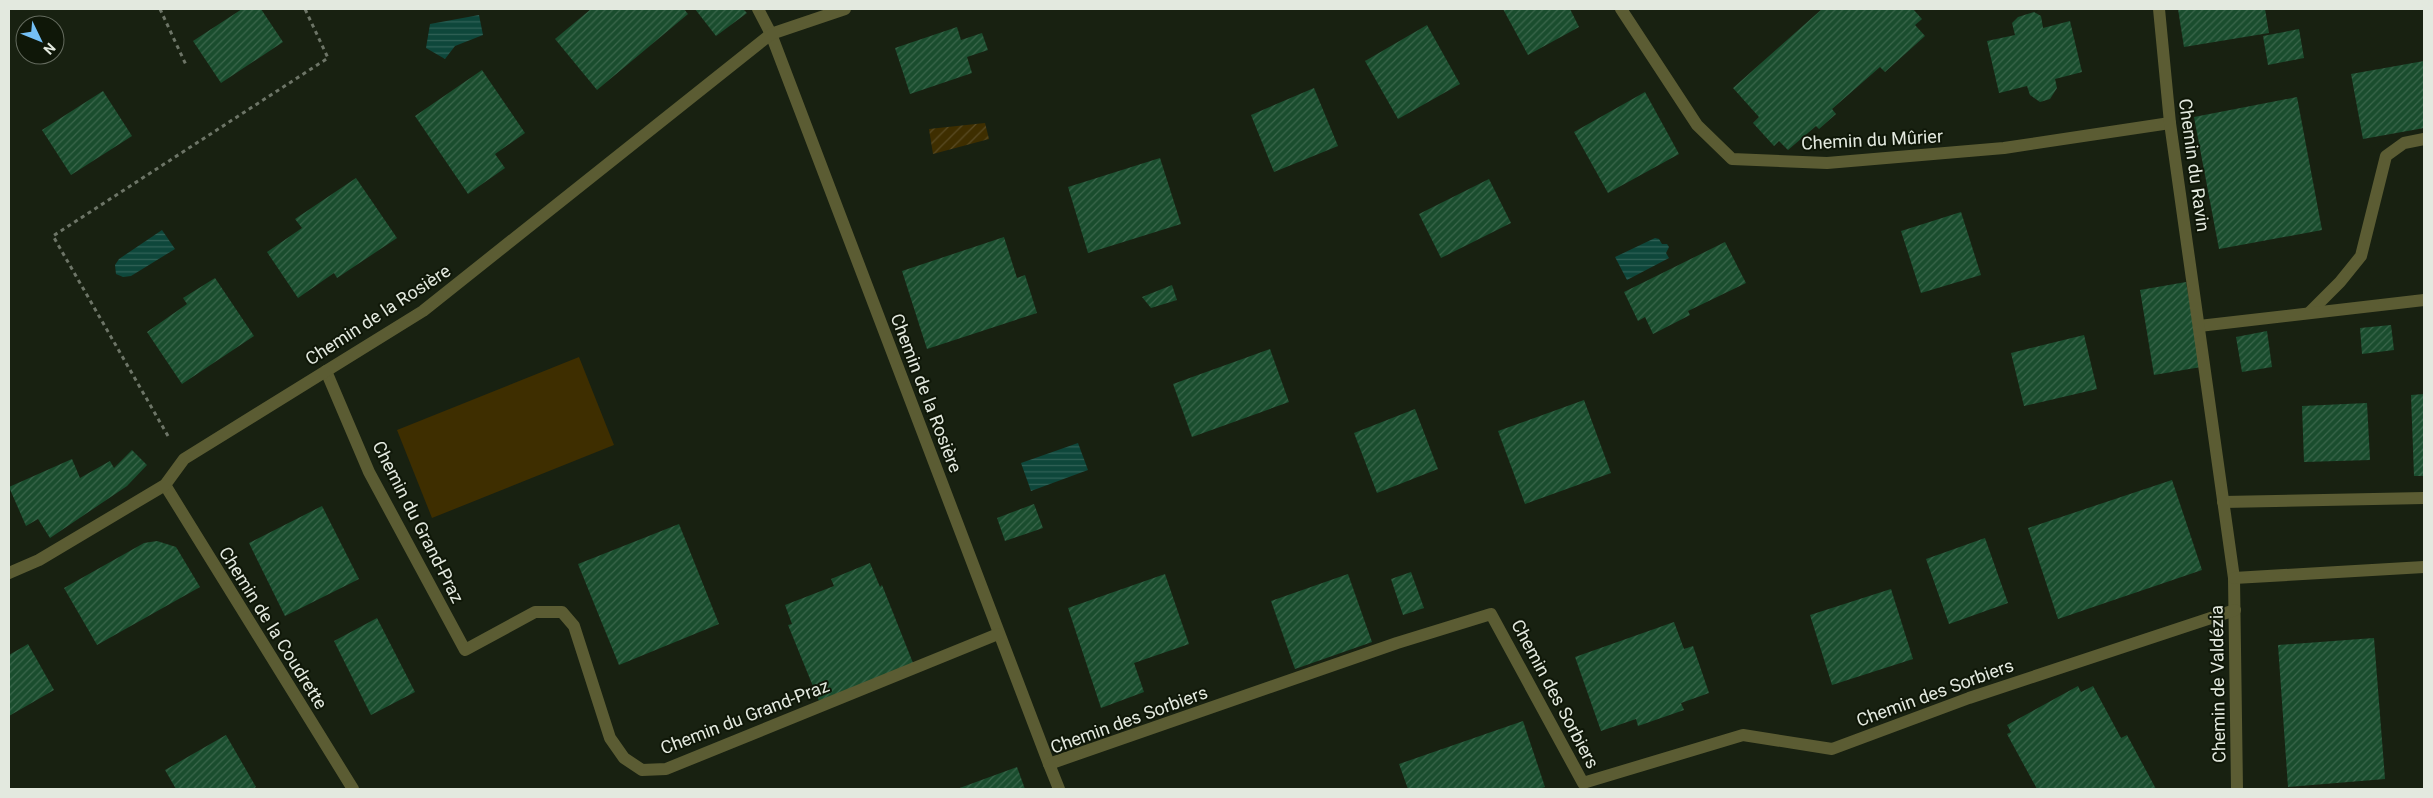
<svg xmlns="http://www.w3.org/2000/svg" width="2433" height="798" viewBox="0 0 2433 798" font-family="Roboto,sans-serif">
  <defs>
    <pattern id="garden-furrows" width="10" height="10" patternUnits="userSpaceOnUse" patternTransform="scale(1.25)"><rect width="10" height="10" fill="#3e2e00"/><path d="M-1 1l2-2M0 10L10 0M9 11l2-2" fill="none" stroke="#5a4c25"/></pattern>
    <pattern id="water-rules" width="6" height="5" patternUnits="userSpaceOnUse" patternTransform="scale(1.25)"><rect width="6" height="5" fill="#0e473b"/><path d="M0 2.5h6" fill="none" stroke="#316257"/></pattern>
    <pattern id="building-hatch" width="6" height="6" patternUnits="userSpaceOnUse" patternTransform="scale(1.25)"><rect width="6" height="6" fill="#1a4d2e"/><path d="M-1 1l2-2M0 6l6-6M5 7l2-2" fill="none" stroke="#3b674c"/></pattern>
  </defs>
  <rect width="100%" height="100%" fill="#182111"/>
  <path fill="url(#garden-furrows)" d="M985,123L989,139L933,154L929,129Z"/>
  <path fill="#3e2e00" d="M579,357L614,445L432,518L397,430Z"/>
  <g fill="url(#water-rules)">
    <path d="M479,15L483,35L455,46L445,59L426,48L430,24Z"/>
    <path d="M162,230L175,249L131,276L123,277L116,274L115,265L119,259Z"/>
    <path d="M1655,238L1659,239L1662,244H1667L1669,247L1666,253L1669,258L1627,280L1615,257Z"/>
    <path d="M1078,443L1088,470L1031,491L1021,463Z"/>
  </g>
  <g fill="url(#building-hatch)">
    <path d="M242,9H261L283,42L221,83L193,41Z"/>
    <path d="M591,9H684L688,14L597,90L555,39Z"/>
    <path d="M695,9H743L747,13L716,36Z"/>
    <path d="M1503,9H1570L1579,27L1528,55Z"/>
    <path d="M1822,9H1913L1922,19L1915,25L1925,36L1885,72L1880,67L1832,109L1836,114L1819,129L1816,126L1788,150L1779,141L1774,146L1753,123L1759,117L1733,88Z"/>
    <path d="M2178,9H2265L2269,33L2184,47Z"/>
    <path d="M2034,12L2041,16L2043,28L2070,21L2082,72L2055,79L2057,88L2050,99L2040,102L2030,95L2027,86L1999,93L1987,41L2015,35L2012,23L2018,17Z"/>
    <path d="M1427,25L1460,84L1398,119L1365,61Z"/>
    <path d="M957,27L961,40L982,33L988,50L967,57L972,73L910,94L895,48Z"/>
    <path d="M2299,29L2304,58L2268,65L2263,36Z"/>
    <path d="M2424,61V128L2363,139L2351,74Z"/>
    <path d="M482,70L525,133L495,154L505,168L468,194L415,116Z"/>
    <path d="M1314,88L1338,146L1274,172L1251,115Z"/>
    <path d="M103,91L132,136L71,175L42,130Z"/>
    <path d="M1645,92L1679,154L1608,193L1574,132Z"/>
    <path d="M2297,97L2322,230L2219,249L2194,117Z"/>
    <path d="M1160,158L1181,224L1088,253L1068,187Z"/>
    <path d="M356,178L397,238L337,278L334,273L298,298L267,252L302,228L295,219Z"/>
    <path d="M1489,179L1511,223L1441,258L1419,214Z"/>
    <path d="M1961,212L1981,275L1921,293L1901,231Z"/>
    <path d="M1004,237L1017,278L1025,275L1037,313L927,349L902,271Z"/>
    <path d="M1725,242L1746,283L1688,311L1690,315L1653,334L1645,317L1638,321L1624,292Z"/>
    <path d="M215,278L254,336L182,384L147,332L187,304L183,298Z"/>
    <path d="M2186,282L2201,367L2154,375L2140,290Z"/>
    <path d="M1172,285L1177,300L1151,308L1142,297Z"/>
    <path d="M2391,325L2394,350L2362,354L2360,328Z"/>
    <path d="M2267,331L2272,367L2242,372L2236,337Z"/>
    <path d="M2084,335L2097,389L2024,406L2011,353Z"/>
    <path d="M1270,349L1289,402L1192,437L1173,384Z"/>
    <path d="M2424,394V476H2414L2411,395Z"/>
    <path d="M1584,400L1611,473L1525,504L1498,431Z"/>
    <path d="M2367,403L2370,460L2304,462L2302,406Z"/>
    <path d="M1415,409L1438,469L1377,493L1354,433Z"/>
    <path d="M132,450L147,465L127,486L50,538L38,519L26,526L9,487L72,459L80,478L110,461L114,468Z"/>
    <path d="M2172,480L2202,570L2058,619L2028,528Z"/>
    <path d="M1034,504L1043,528L1005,541L997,518Z"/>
    <path d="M322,506L359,579L285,616L249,543Z"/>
    <path d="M679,524L719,624L619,665L578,564Z"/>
    <path d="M1985,538L2008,603L1949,624L1926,559Z"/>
    <path d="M157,541L176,547L200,587L97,645L64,588L144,543Z"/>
    <path d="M870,563L880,587L882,585L913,663L819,701L788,625L792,624L785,605L834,586L831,579Z"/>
    <path d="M1411,572L1424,608L1403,615L1391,579Z"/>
    <path d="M1165,574L1189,644L1134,663L1144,692L1101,708L1068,608Z"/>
    <path d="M1348,574L1372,642L1295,669L1271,601Z"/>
    <path d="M1891,589L1913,659L1832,685L1810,615Z"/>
    <path d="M377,618L415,692L371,715L334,641Z"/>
    <path d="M1674,622L1684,649L1693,646L1709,693L1681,703L1684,710L1638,726L1636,719L1601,731L1575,657Z"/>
    <path d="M2374,638L2385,779L2288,787L2278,645Z"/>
    <path d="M28,644L54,690L9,716V655Z"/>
    <path d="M2078,686L2081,692L2093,686L2121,738L2127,735L2156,789H2037L2007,734L2011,732L2007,725Z"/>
    <path d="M1523,721L1545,787L1539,789H1408L1399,764Z"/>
    <path d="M226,735L256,787L253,789H176L165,770Z"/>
    <path d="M1017,767L1025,789H957Z"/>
  </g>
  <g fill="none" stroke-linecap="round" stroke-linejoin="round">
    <g stroke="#6d7567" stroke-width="3" stroke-dasharray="4 4" stroke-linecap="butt">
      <path d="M160,9L187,67"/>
      <path d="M168,436L53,236L328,58L305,9"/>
    </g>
    <g stroke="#5b5c33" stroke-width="12">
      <path d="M758,9L771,34L1049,764"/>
      <path d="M2309,313L2340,282L2361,256L2386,156L2404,143L2424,139"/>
      <path d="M2199,326L2424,300"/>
      <path d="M326,371L369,472L465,650L535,612H562L574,626L610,738L624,758L642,770L666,769L998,634"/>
      <path d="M2223,502L2424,498"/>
    </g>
    <g stroke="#5b5c33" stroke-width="12">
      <path d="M1621,9L1697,125L1732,159L1827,163L2004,148L2170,123"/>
      <path d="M2159,9L2170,123L2234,578L2237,789"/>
      <path d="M165,485L353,789"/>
      <path d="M9,573L39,560L165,485L184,459L423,311L771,34L845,9"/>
      <path d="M2234,578L2424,567"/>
      <path d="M1059,789L1049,764L1397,643L1491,614L1583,783L1743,735L1832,749L1969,698L2235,610"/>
    </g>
  </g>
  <g text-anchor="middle" stroke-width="4" stroke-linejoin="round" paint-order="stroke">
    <g font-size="18" fill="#e3e9df" stroke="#0f1708">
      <text transform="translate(1872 140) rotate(-3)" y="6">Chemin du Mûrier</text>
      <text transform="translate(2194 165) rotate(82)" y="6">Chemin du Ravin</text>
      <text transform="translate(378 315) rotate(-33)" y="6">Chemin de la Rosière</text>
      <text transform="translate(926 393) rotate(69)" y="6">Chemin de la Rosière</text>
      <text transform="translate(418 522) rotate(63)" y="6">Chemin du Grand-Praz</text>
      <text transform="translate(273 628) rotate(58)" y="6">Chemin de la Coudrette</text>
      <text transform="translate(2218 684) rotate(-91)" y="6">Chemin de Valdézia</text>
      <text transform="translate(1935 693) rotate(-20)" y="6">Chemin des Sorbiers</text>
      <text transform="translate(1555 694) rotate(62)" y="6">Chemin des Sorbiers</text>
      <text transform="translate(745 717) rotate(-21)" y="6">Chemin du Grand-Praz</text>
      <text transform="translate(1129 720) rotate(-20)" y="6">Chemin des Sorbiers</text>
    </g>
  </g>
  <rect width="2433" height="798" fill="none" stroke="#e3e9df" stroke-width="20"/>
  <g transform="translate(40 40) rotate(133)"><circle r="24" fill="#0f1708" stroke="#646b5e"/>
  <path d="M0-4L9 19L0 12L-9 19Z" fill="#74c0f6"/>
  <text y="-8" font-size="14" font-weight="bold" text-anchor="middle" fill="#e3e9df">N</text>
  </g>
</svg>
